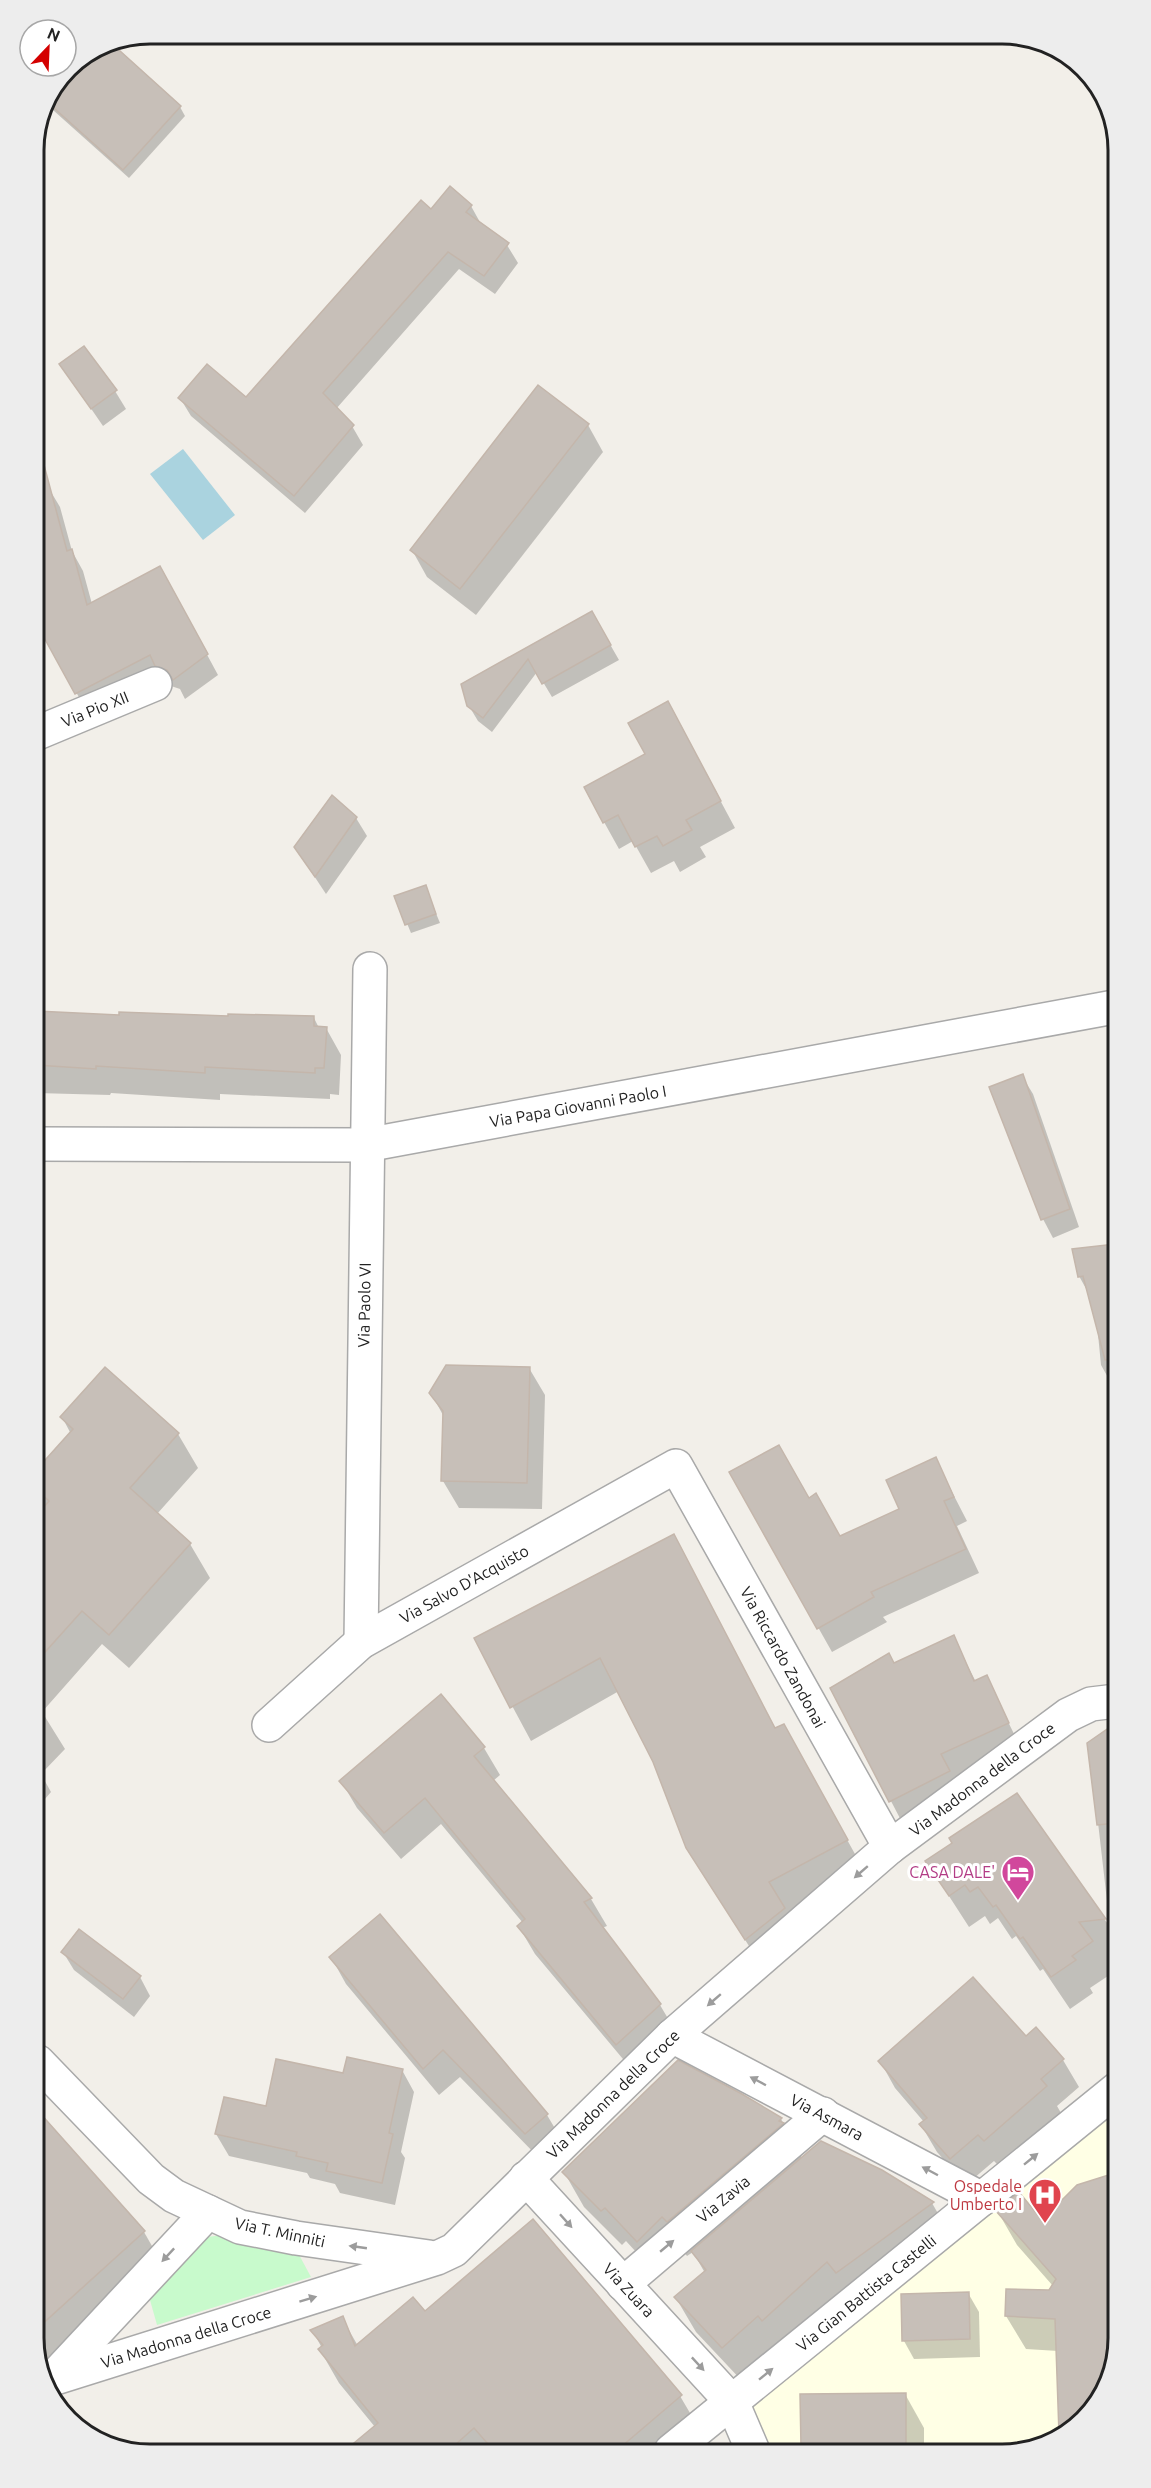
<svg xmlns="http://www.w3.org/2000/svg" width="1151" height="2488" viewBox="0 0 1151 2488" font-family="Ubuntu,sans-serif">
  <rect width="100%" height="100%" fill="#f2efe9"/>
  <path fill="#ffffe5" d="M1117,2109L1118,2338L1098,2403L1039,2449L766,2451L744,2404Z"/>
  <path fill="#c8facc" d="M232,2234L297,2251L311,2277L157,2325L148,2293L207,2237Z"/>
  <path fill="#aad3df" d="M183,449L235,515L203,540L150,474Z"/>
  <g fill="#0003">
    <path d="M107,41L180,107L185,116L129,178L44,102L67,67Z"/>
    <path d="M471,206L481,224L507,245L518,263L495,294L459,269L336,409L352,426L363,445L305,513L191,416L180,398L246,400L431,211Z"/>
    <path d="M61,365L115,391L126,409L103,426Z"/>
    <path d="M588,425L603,452L476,615L427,577L412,550Z"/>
    <path d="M48,487L60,507L72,551L83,571L92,604L171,588L218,675L185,699L180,689L168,685L88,713L40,629L35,631L34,491Z"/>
    <path d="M592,613L619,660L552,697L537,672L492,732L478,721L469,706L463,685Z"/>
    <path d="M682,729L735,828L700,847L706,857L680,872L674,861L651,873L633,841L619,849L604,822Z"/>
    <path d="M356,818L367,836L326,894L295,847Z"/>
    <path d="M425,887L440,923L411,933L396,897Z"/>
    <path d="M36,1012L120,1017L314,1018L319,1028H326L341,1055L339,1095L330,1094V1099L220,1094V1100L111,1093L110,1095L36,1093Z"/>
    <path d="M1022,1076L1033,1094L1079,1227L1053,1238L1043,1219Z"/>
    <path d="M1115,1246V1390L1101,1365L1097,1324L1089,1294L1079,1276Z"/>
    <path d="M529,1368L545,1395L542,1509L459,1508L443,1481L444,1417L431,1393Z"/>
    <path d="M62,1417L178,1434L198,1468L157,1514L190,1544L210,1578L129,1668L102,1644L42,1712L65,1749L41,1774L51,1792L38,1807L37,1471L71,1434Z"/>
    <path d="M935,1459L967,1521L957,1526L979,1573L883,1617L887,1622L832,1652L731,1473L809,1500L839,1538L901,1510Z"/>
    <path d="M673,1536L776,1730L802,1758L866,1874L765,1972L688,1847L654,1761L619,1691L531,1741L476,1639Z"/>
    <path d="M953,1637L976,1682L986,1677L1021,1748L954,1779L962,1796L904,1826L832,1688L894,1664Z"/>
    <path d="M440,1696L484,1748L500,1775L493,1781L591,1899L607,1926L602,1928L660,2005L676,2032L633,2071L535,1954L519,1927L523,1923L441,1824L401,1859L357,1808L341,1781Z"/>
    <path d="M1115,1726L1117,1970L1090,1988L1093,1993L1070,2009L1043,1969L1040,1971L1016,1936L1012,1939L998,1918L990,1924L985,1916L969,1927L927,1862L1017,1796L1110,1927L1089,1744Z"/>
    <path d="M380,1916L547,2115L563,2142L541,2160L460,2077L439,2095L346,1984L331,1957Z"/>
    <path d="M63,1952L140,1977L150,1996L134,2017L74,1970Z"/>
    <path d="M1026,2038L1063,2060L1079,2087L1057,2106L1061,2113L1001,2168L994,2161L966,2185L937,2152L921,2125L924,2122L895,2088L880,2061Z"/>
    <path d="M402,2070L414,2092L401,2152L405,2158L395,2205L340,2193L335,2184L310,2178L307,2173L229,2156L216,2134L267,2108L344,2075Z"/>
    <path d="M39,2114L144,2232L164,2267L39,2376Z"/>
    <path d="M781,2119L802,2158L881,2171L932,2203L952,2238L743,2382L696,2332L676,2298L705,2273L693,2252L687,2256L683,2251L658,2276L626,2241L622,2245L584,2207L564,2172Z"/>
    <path d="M1118,2173V2338L1098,2403L1060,2432L1058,2351L1026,2349L1006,2316L1049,2291L1053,2286L1017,2245L998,2212L1042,2222Z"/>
    <path d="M533,2222L680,2396L700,2430L675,2451L344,2453L375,2427L339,2383L320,2350L322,2348L312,2330L342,2318L358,2346L424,2313Z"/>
    <path d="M968,2293L979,2312L980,2357L914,2359L904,2341Z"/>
    <path d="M905,2394L924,2428V2449L804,2450L802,2447Z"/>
  </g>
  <g fill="#c7bfb8" stroke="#c4b6ab" stroke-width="1.5">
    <path d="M109,41L181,106L123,170L45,100L67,67Z"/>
    <path d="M450,186L472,205L466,212L509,243L484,276L448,252L323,393L354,425L294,496L178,398L207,364L246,397L421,200L431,209Z"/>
    <path d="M84,346L117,390L91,409L59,364Z"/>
    <path d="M538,385L589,424L460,589L410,550Z"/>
    <path d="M44,465L67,551L72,549L87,605L160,566L208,654L173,680L167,670L155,666L150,655L75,694L35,621L34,467Z"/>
    <path d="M592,611L611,645L542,684L528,659L483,718L467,706L461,684Z"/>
    <path d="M668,701L721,801L686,820L692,830L663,846L657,836L635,847L618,815L603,823L584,787L645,754L628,723Z"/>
    <path d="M332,795L357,817L315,877L294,847Z"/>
    <path d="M426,885L436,914L405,925L394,896Z"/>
    <path d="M36,1011L119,1015V1012L228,1016V1014L314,1016V1026L327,1027L324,1068H315V1073L205,1067V1073L96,1066V1069L36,1065Z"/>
    <path d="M1023,1074L1070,1209L1041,1220L989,1087Z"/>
    <path d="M1115,1244V1359L1105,1360L1083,1276L1078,1277L1072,1249Z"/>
    <path d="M446,1365L530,1367L527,1483L441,1481L443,1411L429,1393Z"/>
    <path d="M105,1367L179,1433L130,1488L191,1543L109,1635L82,1611L37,1661V1515L49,1501L37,1490V1469L73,1429L60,1417Z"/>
    <path d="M779,1445L809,1498L816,1493L840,1536L899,1509L886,1480L936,1457L954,1497L944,1501L966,1549L871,1592L874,1597L817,1629L729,1472Z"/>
    <path d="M674,1534L775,1728L784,1724L848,1840L769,1882L785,1908L745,1940L686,1848L653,1762L600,1658L510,1708L474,1638Z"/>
    <path d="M954,1635L974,1681L987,1675L1009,1723L941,1754L950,1771L889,1802L830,1688L889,1653L894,1663Z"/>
    <path d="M441,1694L485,1747L474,1756L592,1898L584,1902L661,2004L616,2045L517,1926L525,1919L425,1798L384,1833L339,1781Z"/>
    <path d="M1116,1723L1117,1823L1097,1825L1087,1743Z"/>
    <path d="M1017,1793L1106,1919L1079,1922L1093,1941L1072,1956L1076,1960L1051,1977L1023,1937L1020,1939L996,1905L993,1907L978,1887L970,1892L965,1885L949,1896L925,1861L952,1843L949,1838Z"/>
    <path d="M380,1914L548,2114L525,2134L443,2050L423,2069L329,1957Z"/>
    <path d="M79,1929L141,1976L123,1999L61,1952Z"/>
    <path d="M973,1977L1026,2036L1036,2027L1064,2059L1041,2079L1047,2086L984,2141L978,2135L950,2159L919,2124L927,2118L878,2061Z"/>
    <path d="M347,2057L403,2069L389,2133L393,2134L382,2183L326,2171L328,2163L296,2156L297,2152L215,2134L224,2097L266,2106L276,2059L343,2073Z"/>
    <path d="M678,2060L742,2094L782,2118L779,2121L784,2123L667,2222L662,2217L637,2242L605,2208L601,2211L562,2172Z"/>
    <path d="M39,2112L145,2231L39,2327Z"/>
    <path d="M821,2141L882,2170L934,2202L836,2273L827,2262L762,2321L758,2316L722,2348L674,2297L706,2270L691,2251Z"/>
    <path d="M1118,2172V2338L1098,2403L1059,2434L1055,2319L1005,2316L1006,2289L1049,2290L1056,2279L996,2211L1019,2192L1042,2220L1077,2185Z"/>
    <path d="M533,2219L682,2395L615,2452H495L474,2428L446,2453H342L378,2423L318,2349L323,2345L310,2330L343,2316L355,2346L413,2297L425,2311Z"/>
    <path d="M969,2292L970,2339L902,2341L901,2294Z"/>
    <path d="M906,2393V2446L801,2447L800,2394Z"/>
  </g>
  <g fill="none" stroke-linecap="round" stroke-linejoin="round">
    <defs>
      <g id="street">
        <path d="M35,734L155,684"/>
        <path d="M36,1144L366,1145L1114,1007"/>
        <path d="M361,1642L370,969"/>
        <path d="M269,1725L361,1642L676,1466L890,1847"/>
        <path d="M672,2036L982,2199"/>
        <path d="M38,2062L151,2179L174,2196L240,2227L296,2238L429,2257"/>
        <path d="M526,2178L732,2402L753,2451"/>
        <path d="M623,2284L823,2114"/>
        <path d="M54,2377L208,2212"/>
        <path d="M52,2379L437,2258L454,2250L672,2036L890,1847L1068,1715L1091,1704L1116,1701"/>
        <path d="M671,2451L1117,2089"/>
      </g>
    </defs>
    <use href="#street" stroke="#a9a9a9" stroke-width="36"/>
    <use href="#street" stroke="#fff" stroke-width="33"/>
  </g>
  <defs><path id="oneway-solid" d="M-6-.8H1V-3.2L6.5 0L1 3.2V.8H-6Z" transform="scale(1.5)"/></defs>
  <g fill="#9c9c9c">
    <use href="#oneway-solid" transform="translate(861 1872) rotate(139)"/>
    <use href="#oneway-solid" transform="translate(714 2000) rotate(139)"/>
    <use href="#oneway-solid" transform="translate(758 2081) rotate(-152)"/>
    <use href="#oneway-solid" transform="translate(1031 2159) rotate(-39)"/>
    <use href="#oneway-solid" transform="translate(930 2171) rotate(-152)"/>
    <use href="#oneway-solid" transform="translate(566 2221) rotate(48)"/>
    <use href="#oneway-solid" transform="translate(667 2246) rotate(-40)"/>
    <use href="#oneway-solid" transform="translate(358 2247) rotate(-172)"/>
    <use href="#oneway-solid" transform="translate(168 2255) rotate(133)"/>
    <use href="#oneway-solid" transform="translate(308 2299) rotate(-17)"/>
    <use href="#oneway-solid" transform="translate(698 2364) rotate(47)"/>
    <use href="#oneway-solid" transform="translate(766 2374) rotate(-39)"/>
  </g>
  <defs>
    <symbol id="hotel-pin" viewBox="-11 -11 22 30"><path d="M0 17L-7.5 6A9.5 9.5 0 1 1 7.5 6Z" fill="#d1479c" stroke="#fff"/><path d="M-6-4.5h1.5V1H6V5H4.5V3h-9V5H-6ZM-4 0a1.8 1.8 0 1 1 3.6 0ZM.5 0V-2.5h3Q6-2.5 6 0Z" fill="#fff"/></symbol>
    <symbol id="hospital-pin" viewBox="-11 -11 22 30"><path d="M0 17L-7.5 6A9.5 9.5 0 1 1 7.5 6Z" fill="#e0444e" stroke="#fff"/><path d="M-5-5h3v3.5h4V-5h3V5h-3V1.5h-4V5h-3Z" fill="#fff"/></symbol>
  </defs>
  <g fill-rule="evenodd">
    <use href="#hotel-pin" x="999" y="1853" width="38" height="52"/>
    <use href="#hospital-pin" x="1026" y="2176" width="38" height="52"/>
  </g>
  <g text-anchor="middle" stroke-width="6" stroke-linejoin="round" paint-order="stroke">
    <g font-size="16" fill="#222" stroke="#fff">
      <text transform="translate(95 709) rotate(-22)" y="6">Via Pio XII</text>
      <text transform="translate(578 1106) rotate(-10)" y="6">Via Papa Giovanni Paolo I</text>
      <text transform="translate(364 1305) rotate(-89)" y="6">Via Paolo VI</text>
      <text transform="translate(464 1584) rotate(-29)" y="6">Via Salvo D'Acquisto</text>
      <text transform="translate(783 1657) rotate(61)" y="6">Via Riccardo Zandonai</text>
      <text transform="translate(982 1779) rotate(-37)" y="6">Via Madonna della Croce</text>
      <text transform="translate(613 2094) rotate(-44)" y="6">Via Madonna della Croce</text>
      <text transform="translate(827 2117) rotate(28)" y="6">Via Asmara</text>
      <text transform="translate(723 2199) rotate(-40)" y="6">Via Zavia</text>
      <text transform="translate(280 2232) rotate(12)" y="6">Via T. Minniti</text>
      <text transform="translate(629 2290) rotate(47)" y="6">Via Zuara</text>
      <text transform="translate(866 2293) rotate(-39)" y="6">Via Gian Battista Castelli</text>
      <text transform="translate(186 2337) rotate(-17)" y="6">Via Madonna della Croce</text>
    </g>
    <g font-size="16" fill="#b23c85" stroke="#fff" text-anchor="end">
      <text x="995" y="1878">CASA DALE'</text>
    </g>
    <g font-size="16" fill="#be3a42" stroke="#fff" text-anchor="end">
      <text x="1022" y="2192">Ospedale<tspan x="1022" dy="18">Umberto I</tspan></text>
    </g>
  </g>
  <path d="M0 0H1151V2488H0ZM150 44H1002A106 106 0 0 1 1108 150V2338A106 106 0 0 1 1002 2444H150A106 106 0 0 1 44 2338V150A106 106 0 0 1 150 44Z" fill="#ededed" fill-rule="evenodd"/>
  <path fill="none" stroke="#222" stroke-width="3" d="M150 44H1002A106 106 0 0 1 1108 150V2338A106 106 0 0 1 1002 2444H150A106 106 0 0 1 44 2338V150A106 106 0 0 1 150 44Z"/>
  <g transform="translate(48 48) rotate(23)"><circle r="28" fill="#ffffff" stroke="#a7a7a7" stroke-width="1.5"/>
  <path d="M0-4.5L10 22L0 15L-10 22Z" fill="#d40000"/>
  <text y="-9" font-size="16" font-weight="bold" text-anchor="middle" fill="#222222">N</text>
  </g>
</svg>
